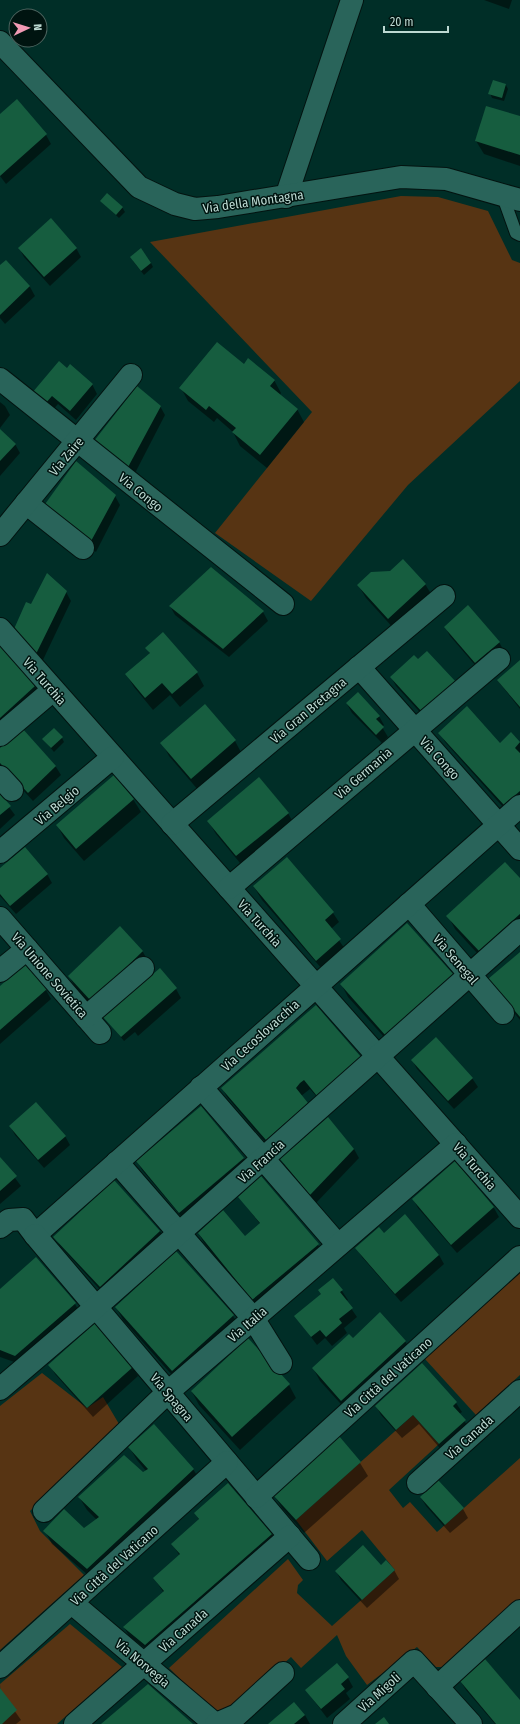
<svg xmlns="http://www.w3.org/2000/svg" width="520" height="1724" viewBox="0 0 520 1724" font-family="'Fira Sans Condensed',sans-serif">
  <rect width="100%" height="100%" fill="#002e27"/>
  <g fill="#573413">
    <path d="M401,196L438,197L488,211L512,260L520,263V381L408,485L311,601L215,533L312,412L150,242Z"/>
    <path d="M520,1273V1375L476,1415L425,1359Z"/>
    <path d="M42,1373L87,1408L103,1397L119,1424L30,1511L40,1531L84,1575L0,1650V1406Z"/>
    <path d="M413,1415L439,1444L389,1490L403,1508L410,1502L437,1532L520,1458V1600L448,1667H436L417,1647L367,1685L346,1656L337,1635L301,1668L291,1657L233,1709C225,1711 218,1712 210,1708L169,1668L288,1559L303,1580L298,1585L297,1593L332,1626L395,1570L362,1530L327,1561L296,1520Z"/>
    <path d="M70,1624L122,1667L57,1724H2L0,1684Z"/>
  </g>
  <g fill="#0007">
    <path d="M484,0H512L509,9Z"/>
    <path d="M506,85L508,89L504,101L492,98L490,93Z"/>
    <path d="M0,115L46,135L51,144L6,184L0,176Z"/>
    <path d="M520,117V166L484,154L476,141Z"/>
    <path d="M101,201L122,207L125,212L119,218Z"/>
    <path d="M19,248H76L81,257L50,286L24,257Z"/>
    <path d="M6,261L30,287L35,296L5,324L0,318V267Z"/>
    <path d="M133,261L151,263L153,267L144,275Z"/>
    <path d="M244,365L274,380L281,393L280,395L297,409L304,422L267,468L240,446L233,432L217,418L214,422L188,401L181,388Z"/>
    <path d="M67,370L92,384L97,394L76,420L58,404L51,412L39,402Z"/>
    <path d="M0,402L5,406L10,415L0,428Z"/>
    <path d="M160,406L165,415L133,477L101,451Z"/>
    <path d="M0,430L15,444L20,453L0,476Z"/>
    <path d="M115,496L120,505L96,552L49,516Z"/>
    <path d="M211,568L263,612L268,621L229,657L175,615L170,606Z"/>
    <path d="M425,584L433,597L396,631L366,598L358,585Z"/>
    <path d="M66,592L71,601L42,662L20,638L31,606Z"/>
    <path d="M445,627L499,642L504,651L481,672L450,636Z"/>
    <path d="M0,647L35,686L40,695L0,731Z"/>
    <path d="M147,648L197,673L204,686L180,707L170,695L153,710L134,687L126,674L150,654Z"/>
    <path d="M414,657L428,721L396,686L391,677Z"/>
    <path d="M520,661V709L498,681Z"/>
    <path d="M347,704L379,716L384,725L382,727L388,737L382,743L352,713Z"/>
    <path d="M22,730L56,767L61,775L33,801L0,765V750Z"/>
    <path d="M440,733L500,744L511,734L520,743V811L512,817L445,742Z"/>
    <path d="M62,738L64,742L54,752L43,739Z"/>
    <path d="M235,741L242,754L199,791L169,756L162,743Z"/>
    <path d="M0,795L15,815L0,829Z"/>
    <path d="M133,799L141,812L84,861L64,838L57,825Z"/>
    <path d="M288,813L295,826L245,869L216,834L208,821Z"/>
    <path d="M287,858L333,913L339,922L331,929L345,949L322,969L262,900L254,887Z"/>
    <path d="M0,869L47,874L52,883L16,914L0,896Z"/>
    <path d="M520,880V934L487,964L455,929L448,916Z"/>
    <path d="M407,924L394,1048L348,997L341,984Z"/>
    <path d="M120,928L143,952L150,965L99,1013L76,989L69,976Z"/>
    <path d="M520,953V1020L497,992Z"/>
    <path d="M0,987L46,990L51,999L0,1044Z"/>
    <path d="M176,989L181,998L138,1036L135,1032L124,1041L104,1017Z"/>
    <path d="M316,1006L323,1104L310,1089L301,1096L313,1112L271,1149L227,1097L222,1088Z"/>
    <path d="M412,1060L472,1078L478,1087L454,1109L417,1069Z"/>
    <path d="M201,1108L244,1159L249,1168L185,1221L142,1170L137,1161Z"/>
    <path d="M10,1126L65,1136L70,1145L44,1168L15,1135Z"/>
    <path d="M354,1149L359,1158L316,1203L286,1168L281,1159Z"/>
    <path d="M0,1158L21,1186L0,1204Z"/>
    <path d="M455,1163L494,1208L499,1217L457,1253L418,1208L413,1199Z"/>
    <path d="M239,1197L318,1245L325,1258L261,1312L204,1243L199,1234L245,1238L260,1224Z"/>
    <path d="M160,1231L165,1240L105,1295L60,1246L55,1237Z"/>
    <path d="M384,1234L439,1255L444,1264L401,1302L362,1257L357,1248Z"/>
    <path d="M333,1279L342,1291L348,1300L346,1301L357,1317L344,1328L347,1333L332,1346L325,1338L317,1345L295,1316L322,1294Z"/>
    <path d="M0,1290L75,1304L80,1313L20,1364L0,1357Z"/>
    <path d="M116,1307L233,1316L241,1329L180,1384L123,1320Z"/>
    <path d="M405,1341L410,1350L349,1413L320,1381L313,1368L355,1342Z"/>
    <path d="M422,1364L456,1403L462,1412L459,1414L470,1429L444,1453L419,1424L402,1438L381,1415L376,1406Z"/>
    <path d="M50,1365L132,1367L138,1376L93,1417L55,1374Z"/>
    <path d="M289,1385L296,1398L240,1450L199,1405L192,1392Z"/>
    <path d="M129,1447L193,1469L201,1482L95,1581L52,1544L45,1531L84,1530L97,1520L87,1510L79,1497L146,1471L137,1460Z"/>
    <path d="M360,1463L368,1476L304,1533L282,1508L274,1495Z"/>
    <path d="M228,1484L272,1534L277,1543L151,1653L129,1636L124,1627L164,1593L154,1578L180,1556L172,1544L199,1520L195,1513Z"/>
    <path d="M421,1498L463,1509L468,1518L450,1533L426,1506Z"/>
    <path d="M381,1567L394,1570L399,1579L367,1608L341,1580L336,1571Z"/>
    <path d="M348,1678L353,1687L346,1693L350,1699L327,1718L306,1690Z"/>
    <path d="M461,1682L520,1701V1724H495L466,1690Z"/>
    <path d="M0,1690L21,1720L16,1724H0Z"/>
    <path d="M305,1715L310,1724H270Z"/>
  </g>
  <g fill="#165d3f">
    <path d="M493,80L506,84L502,98L488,94Z"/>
    <path d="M17,99L47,134L0,176V114Z"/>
    <path d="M486,106L520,116V155L475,141Z"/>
    <path d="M107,193L123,207L116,215L100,201Z"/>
    <path d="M51,218L77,248L44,277L18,248Z"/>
    <path d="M141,248L151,263L141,271L130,257Z"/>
    <path d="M6,260L30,286L0,315V265Z"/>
    <path d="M217,342L244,364L248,358L275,380L270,386L298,409L260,455L232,432L236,428L209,406L206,410L179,388Z"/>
    <path d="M59,361L67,368L70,364L93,384L70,411L52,396L45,404L32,393Z"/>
    <path d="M137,386L161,406L127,469L94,441Z"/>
    <path d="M0,429L16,444L0,461Z"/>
    <path d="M76,461L116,495L90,543L43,507Z"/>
    <path d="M403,559L426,584L388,619L357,585L371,572L390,571Z"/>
    <path d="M211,567L264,611L223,649L169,606Z"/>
    <path d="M47,573L67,591L36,654L14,629L26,602L31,604Z"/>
    <path d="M468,605L500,642L475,663L444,627Z"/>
    <path d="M163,632L198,672L172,694L162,683L145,698L125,674L150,653L145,648Z"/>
    <path d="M0,645L35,686L0,718Z"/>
    <path d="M427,651L456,682L423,713L390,677L414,655L418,659Z"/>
    <path d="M520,660V707L497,680Z"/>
    <path d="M358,692L380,716L376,719L384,727L376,735L346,703Z"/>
    <path d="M205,704L236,740L191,779L160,743Z"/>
    <path d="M467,706L500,743L511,732L520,742L515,748L520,753V791L504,805L438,733Z"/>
    <path d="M22,728L56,766L28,793L0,763V748Z"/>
    <path d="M54,728L63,737L51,748L42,739Z"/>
    <path d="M114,775L134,799L76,849L56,825Z"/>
    <path d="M259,777L289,813L236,856L207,821Z"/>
    <path d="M0,794L11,806L0,815Z"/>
    <path d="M25,847L48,874L10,906L0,894V868Z"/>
    <path d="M287,857L334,912L325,920L341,939L316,961L253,886Z"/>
    <path d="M505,862L520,878V914L479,951L446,916Z"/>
    <path d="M407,923L454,975L386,1036L340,984Z"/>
    <path d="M120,926L143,951L91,1001L68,976Z"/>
    <path d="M520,952V1017L488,979Z"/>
    <path d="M25,964L47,989L0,1030V986Z"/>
    <path d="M160,968L177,988L121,1037L103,1017Z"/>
    <path d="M316,1005L361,1057L317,1096L304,1080L300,1083L296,1088L308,1103L266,1140L221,1088Z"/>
    <path d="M436,1037L473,1078L448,1101L411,1060Z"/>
    <path d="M36,1102L66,1136L38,1160L9,1126Z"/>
    <path d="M201,1106L244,1158L179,1213L136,1161Z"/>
    <path d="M328,1117L354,1149L310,1195L280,1159Z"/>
    <path d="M0,1157L17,1176L0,1191Z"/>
    <path d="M455,1161L494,1207L451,1245L412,1199Z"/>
    <path d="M261,1176L319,1244L252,1300L198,1233L223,1210L245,1236L260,1223L238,1197Z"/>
    <path d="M114,1180L160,1231L100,1287L53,1237Z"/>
    <path d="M405,1214L439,1255L395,1294L355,1248L379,1227L384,1233Z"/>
    <path d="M176,1251L234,1315L172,1371L115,1307Z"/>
    <path d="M36,1257L76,1303L15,1356L0,1350V1289Z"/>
    <path d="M333,1278L343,1290L340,1292L353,1308L339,1319L342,1323L326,1337L320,1330L311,1337L294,1316L321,1294L318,1290Z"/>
    <path d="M380,1312L406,1341L341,1401L312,1368L349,1334L353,1338Z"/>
    <path d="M95,1323L133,1367L87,1408L48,1365Z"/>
    <path d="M248,1338L290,1384L232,1437L191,1391Z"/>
    <path d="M422,1363L457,1402L453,1406L466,1420L439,1444L413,1415L396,1430L375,1406Z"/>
    <path d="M154,1424L194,1469L87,1569L43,1531L64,1509L84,1528L99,1517L78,1497L124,1455L143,1472L148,1469L128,1447Z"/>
    <path d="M339,1436L361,1462L296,1520L273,1495Z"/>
    <path d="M438,1480L464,1508L445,1525L420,1497Z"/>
    <path d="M228,1483L272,1534L145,1645L123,1627L164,1591L153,1578L180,1554L171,1544L199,1519L194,1513Z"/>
    <path d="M363,1545L381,1565L386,1560L395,1570L362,1600L335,1571Z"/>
    <path d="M485,1659L520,1700V1724H496L460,1681Z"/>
    <path d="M337,1663L349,1677L341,1684L345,1689L321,1709L305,1690Z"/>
    <path d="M148,1684L193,1724H101Z"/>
    <path d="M0,1688L17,1710L2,1724H0Z"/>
    <path d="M294,1702L305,1715L294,1724H268Z"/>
    <path d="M384,1717L389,1724H375Z"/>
  </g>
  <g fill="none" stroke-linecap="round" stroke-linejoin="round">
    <defs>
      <path id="service" d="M502,194L516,233L520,235"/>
      <g id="minor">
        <path d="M286,197L352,0"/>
        <path d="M0,379L283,604"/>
        <path d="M26,503L83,548"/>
        <path d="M0,535L131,375"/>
        <path d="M0,629L520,1217"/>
        <path d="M359,667L520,849"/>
        <path d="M0,735L53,690"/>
        <path d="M0,777L12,790"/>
        <path d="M172,824L444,596"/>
        <path d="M0,852L113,757"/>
        <path d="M229,888L499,659"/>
        <path d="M409,904L503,1013"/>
        <path d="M0,918L100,1033"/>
        <path d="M0,971L27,949"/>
        <path d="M86,1017L143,968"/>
        <path d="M201,1087L338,1245"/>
        <path d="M117,1162L253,1318L281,1363"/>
        <path d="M0,1227L9,1220L23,1219L35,1235L520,806"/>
        <path d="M35,1235L309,1559"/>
        <path d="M0,1389L96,1307L520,930"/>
        <path d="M418,1483L520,1391"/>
        <path d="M256,1497L520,1257"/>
        <path d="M44,1511L168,1392L456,1144"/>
        <path d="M72,1603L215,1724"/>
        <path d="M0,1667L227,1462"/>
        <path d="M437,1687L520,1611"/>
        <path d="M75,1724L290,1536"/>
        <path d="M216,1724L237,1715L283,1673"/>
        <path d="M344,1724L414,1661L471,1724"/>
      </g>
      <path id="tertiary" d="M0,42L139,187L175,204L195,209L218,207L401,177L446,179L520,200"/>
    </defs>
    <use href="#service" stroke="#031310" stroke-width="14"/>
    <use href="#minor" stroke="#031310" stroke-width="24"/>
    <use href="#tertiary" stroke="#031310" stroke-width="24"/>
    <use href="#service" stroke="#29645a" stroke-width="12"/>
    <use href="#minor" stroke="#29645a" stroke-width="22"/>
    <use href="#tertiary" stroke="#29645a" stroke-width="22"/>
  </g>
  <g text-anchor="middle" stroke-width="3" stroke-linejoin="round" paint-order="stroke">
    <g font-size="13" fill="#bcd9d2" stroke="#001410">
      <text transform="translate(253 201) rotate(-8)" y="5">Via della Montagna</text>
      <text transform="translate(66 456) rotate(-50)" y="5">Via Zaire</text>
      <text transform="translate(141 492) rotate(39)" y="5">Via Congo</text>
      <text transform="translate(45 681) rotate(49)" y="5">Via Turchia</text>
      <text transform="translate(308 710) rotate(-40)" y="5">Via Gran Bretagna</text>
      <text transform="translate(440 758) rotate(48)" y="5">Via Congo</text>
      <text transform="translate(363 773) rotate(-41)" y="5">Via Germania</text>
      <text transform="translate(57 805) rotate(-40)" y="5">Via Belgio</text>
      <text transform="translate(260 923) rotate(48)" y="5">Via Turchia</text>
      <text transform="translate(456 959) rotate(49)" y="5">Via Senegal</text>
      <text transform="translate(50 975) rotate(49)" y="5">Via Unione Sovietica</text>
      <text transform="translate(260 1035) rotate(-42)" y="5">Via Cecoslovacchia</text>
      <text transform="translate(261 1161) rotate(-42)" y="5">Via Francia</text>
      <text transform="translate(475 1166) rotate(49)" y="5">Via Turchia</text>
      <text transform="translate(247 1324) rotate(-41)" y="5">Via Italia</text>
      <text transform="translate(388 1377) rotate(-42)" y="5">Via Città del Vaticano</text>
      <text transform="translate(172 1397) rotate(50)" y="5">Via Spagna</text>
      <text transform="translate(469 1437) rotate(-42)" y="5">Via Canada</text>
      <text transform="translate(114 1565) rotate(-42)" y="5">Via Città del Vaticano</text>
      <text transform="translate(183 1630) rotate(-41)" y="5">Via Canada</text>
      <text transform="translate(143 1663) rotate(40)" y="5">Via Norvegia</text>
      <text transform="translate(379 1692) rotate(-42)" y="5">Via Migoli</text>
    </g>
  </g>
  <g transform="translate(28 28) rotate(86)"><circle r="19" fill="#001410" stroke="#4b635e"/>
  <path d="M0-3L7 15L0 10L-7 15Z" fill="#f19ab4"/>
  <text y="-6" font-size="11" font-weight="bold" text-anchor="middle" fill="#bcd9d2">N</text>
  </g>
  <path d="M384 26v6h64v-6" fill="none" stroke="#bcd9d2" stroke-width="2"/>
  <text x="390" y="26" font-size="12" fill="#bcd9d2" stroke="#001410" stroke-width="3" paint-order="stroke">20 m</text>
</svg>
